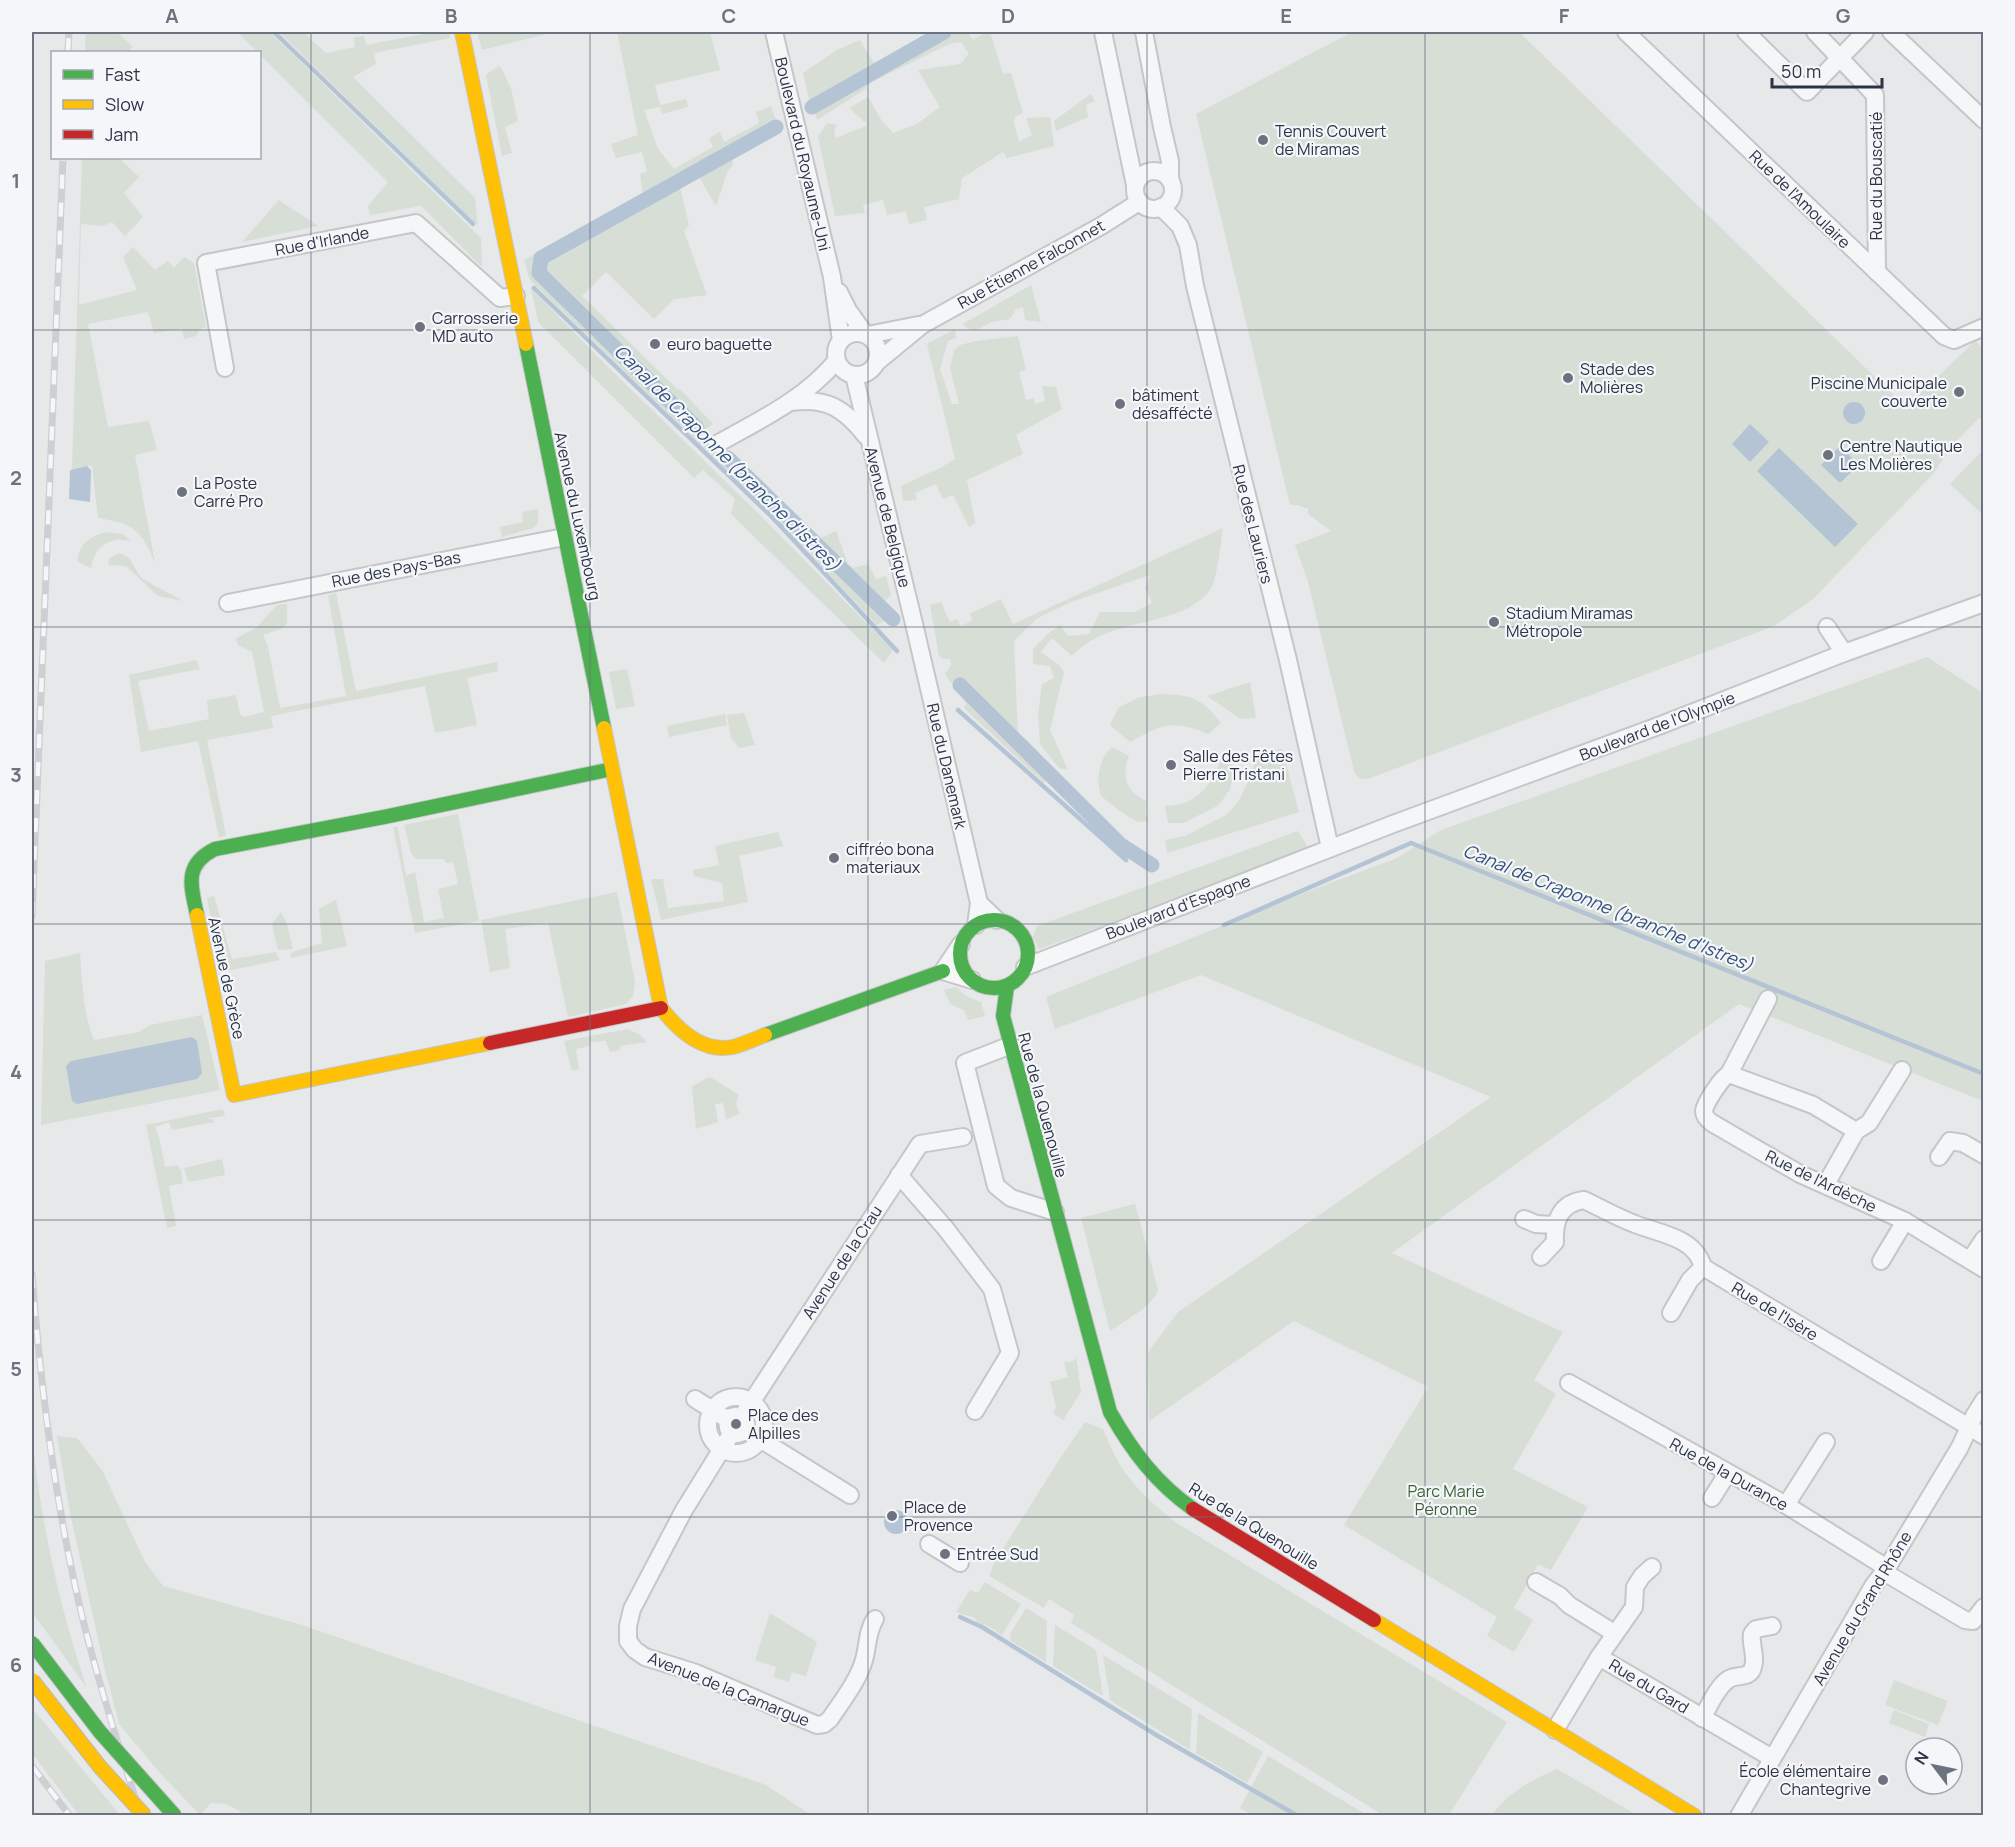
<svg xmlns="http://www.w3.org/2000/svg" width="2015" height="1847" viewBox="0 0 2015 1847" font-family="Manrope,sans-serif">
  <rect width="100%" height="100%" fill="#e6e8ea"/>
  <g fill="#d6ded6">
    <path d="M86,32H117L133,47L127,52H85Z"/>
    <path d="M237,32H270L481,238L482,267L421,206L370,215L368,206L388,182Z"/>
    <path d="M279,32H303L326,53L355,47L354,37L364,36L366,45L434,32H449L450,38L374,53L376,64L353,77L475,198L478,226Z"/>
    <path d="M477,32H554L482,50Z"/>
    <path d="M617,32H710L720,70L655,85L660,105L686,99L688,107L662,114L660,107L644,110L658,149L674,169L713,147L709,138L720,132L724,142L759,123L756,112L771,106L777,124L540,257L538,259L536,274L886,620L877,625L772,514L530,280L524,260L643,193L640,174L647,172L642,152L616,158L611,144L638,135Z"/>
    <path d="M953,32H967L973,40L986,32H990L1003,74L1011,73L1023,113L1015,117L1014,123L1019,142L1032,135L1026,118L1050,117L1054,146L1007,158L1003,152L962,178L959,199L924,207L927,220L909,224L906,211L887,215L883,200L863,205L865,213L835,216L818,136L827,123L837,125L834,131L836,138L868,125L849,108L868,97L882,121L893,133L917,124L940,107L918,70L960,64L969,54L961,42L949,44L872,82L864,90L817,120L814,110Z"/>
    <path d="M1352,32H1519L1906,407L1975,341L1983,348V421L1979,418L1950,448L1934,473L1813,599L1774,626L1368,779C1360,779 1357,778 1354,771L1308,582L1295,545L1331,531L1308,514V509L1297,505H1290L1196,114Z"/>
    <path d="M860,40L877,68L819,101L810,104L803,73L837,50Z"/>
    <path d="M500,66L511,88L518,121L505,127L512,153L502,156L486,75L489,72Z"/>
    <path d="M1091,94L1095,101L1086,105L1088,117L1056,131L1054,121Z"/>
    <path d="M778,129L779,132L732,158L733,165L728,170L716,206L699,177L680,187L689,225L684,231L707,295L674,299L654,319L606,272L582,296L678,390L680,389L713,424L703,431L542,272L544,260Z"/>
    <path d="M82,158H119L139,177L124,193L143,217L125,236L112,222L103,226L81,224L79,305L137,290L123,257L133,247L155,270L168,261L174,268L184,257L194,263L206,327L200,329L196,336L184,339L182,329L154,333L148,312L88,324L108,427L149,421L157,450L135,455L155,563C141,529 134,524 98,518L92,465L72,469Z"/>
    <path d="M279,200C292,210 305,216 318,226L242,242Z"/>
    <path d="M1031,285L1041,322L1025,320L1023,307L1016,309L1010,319L991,322L975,331L967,328L963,324Z"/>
    <path d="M531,288L604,363L759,514L893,650L884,663L731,514L735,499L703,470L694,478L538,322Z"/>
    <path d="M955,329L956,338L948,341L940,369L952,404H959L950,368L954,350L960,345L976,341L1018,336L1026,370L1019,372L1026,400L1034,398L1035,404L1045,401L1042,386L1056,387L1062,409L1016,435L1023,454L967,480L975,523L969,527L953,495L943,499L936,484L915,493L917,500L903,501L901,486L942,467L955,459L927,344Z"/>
    <path d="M1983,450V515L1950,484Z"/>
    <path d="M538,509V523L533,528L502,537L500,527L523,522L522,512Z"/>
    <path d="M1223,528C1221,541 1217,579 1211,588C1185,629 1108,615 1072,656L1052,638L1041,652L1059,665L1064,672L1050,730L1068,770L1059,768L1040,744L1038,715L1042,684L1054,678L1050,666L1033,664V649L1049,633L1060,625L1068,636L1089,634L1100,612H1135L1152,603L1145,588L1150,575L1071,602L1036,619L1014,641L1018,737L1049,779L1044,783L964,708L966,703L945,674L951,665L950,659H943L939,656L930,605L941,602L950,622L957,619L961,626L973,620L969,614L1001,599L1013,624Z"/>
    <path d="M836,531L848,564L853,568L868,564L876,579L886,576L891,595L881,605L816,540Z"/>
    <path d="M106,532L122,534L131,540C125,541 121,539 116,540C101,542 93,554 91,568L77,561C81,542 88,538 106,532Z"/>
    <path d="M119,553L129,558L141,578L183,601L158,596L126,566L108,565L109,559Z"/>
    <path d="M336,593L356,691L497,662L498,671L467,678L477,725L435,733L425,686L271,716L273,728L207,740L226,836L219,837L198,741L141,752L129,675L196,660L200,669L138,681L149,731L209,719L207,700L236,695L240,714L244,717L264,712L252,652L238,645L236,638L256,628L277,605L287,604V623L283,628L263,635L268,647L280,708L346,696L328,595Z"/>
    <path d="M1927,657L1983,693V1101L1739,1004L1392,1253L1563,1332L1534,1380L1556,1394L1513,1469L1588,1507L1551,1570L1538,1564L1514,1608L1533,1620L1514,1652L1487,1636L1497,1617L1344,1525L1428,1387L1294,1321L1149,1421L1148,1352L1178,1312L1491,1097L1201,975L1055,1029L1046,997L1291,898L1397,858L1441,830Z"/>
    <path d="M627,669L635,706L616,709L609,672Z"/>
    <path d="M1250,682L1256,718L1241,719L1207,696Z"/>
    <path d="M1160,694C1193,695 1200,697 1221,723L1208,734C1175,719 1161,724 1130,742L1110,725L1118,708L1137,698Z"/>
    <path d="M744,713L755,745L739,748L731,738L727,715Z"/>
    <path d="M725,714L727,725L669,737L667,726Z"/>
    <path d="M1112,747L1129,756C1121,776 1126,791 1146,801L1145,813L1149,821C1146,821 1143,822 1139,822C1133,821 1104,800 1101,795C1095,779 1100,757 1112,747Z"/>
    <path d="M1282,749L1299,812L1167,853L1165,840L1185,836L1226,815L1238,802L1249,780L1258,753Z"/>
    <path d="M1231,758L1233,776L1230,789L1219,805L1183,823H1168L1165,806C1197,805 1209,788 1221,760Z"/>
    <path d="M458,814L479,921L415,933L393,827H398L406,876L415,872L424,922L444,918L438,889L458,884L453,862L446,863L444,859H416L411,853L404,825Z"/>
    <path d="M1298,831L1310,851L1039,949L1033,937L1037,926Z"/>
    <path d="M778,832L783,846L739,856L748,902L661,920L651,879H663L668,908L724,901L722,883L694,876L693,870L719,865L715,846Z"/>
    <path d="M617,892L635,982L633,996L626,1004L568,1017L548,923L505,929L510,968L490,972L481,920Z"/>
    <path d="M214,896L232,959L276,952L280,960L221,972L207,898Z"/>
    <path d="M336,900L347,946L290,958L292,952L322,943L319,909Z"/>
    <path d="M281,912L287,924L293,949L278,950L272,924Z"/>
    <path d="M80,953C82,982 83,1013 94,1040L139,1032L150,1025L202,1015L220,1090L41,1125L45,961Z"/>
    <path d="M956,987L966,996L981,1002L985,1016L968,1020L964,1010L950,1004L944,990Z"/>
    <path d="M628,1029L640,1035L647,1042L620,1046V1050L610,1052L606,1041L590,1042V1046L576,1049L579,1069L572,1071L564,1041Z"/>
    <path d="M710,1077L739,1095L736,1104L740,1114L726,1119L723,1103L715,1104L718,1122L696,1129L692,1086Z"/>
    <path d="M223,1109L225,1116L205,1119H213L214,1122L172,1130L169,1122L155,1127L159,1137L165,1167L178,1165L179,1169H181L183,1183L169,1186L176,1226L167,1228L146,1125Z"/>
    <path d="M222,1159L225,1175L190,1182L187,1179L184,1168Z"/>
    <path d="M1135,1204L1158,1289C1154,1306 1124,1321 1110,1331L1081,1218Z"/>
    <path d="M1076,1356L1081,1392L1063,1420L1053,1413L1056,1407L1050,1382L1068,1377L1064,1362L1074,1361Z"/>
    <path d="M1085,1422L1103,1429C1110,1445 1116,1461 1127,1475C1140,1493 1158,1508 1175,1522L1507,1722L1449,1815H1383L1071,1623L1074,1615L1049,1599L1044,1608L989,1576L994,1563L1059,1460Z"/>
    <path d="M57,1436L77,1438L102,1470L145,1562L163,1586L299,1624L766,1785L811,1815L248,1816L226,1804L211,1803L200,1815L160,1773L119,1724L105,1670L70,1513Z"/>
    <path d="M32,1437C41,1522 59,1607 87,1688L32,1612Z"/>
    <path d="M985,1582L1021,1604L1002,1635L985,1624C980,1625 977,1623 975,1618L956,1612L970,1590L978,1593Z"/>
    <path d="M1026,1608L1047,1621L1046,1662L1011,1641L1010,1634Z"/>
    <path d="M770,1613L817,1642L806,1676L792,1672L789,1682L774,1677L776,1667L755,1660Z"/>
    <path d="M1055,1625L1096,1650L1103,1696L1053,1666Z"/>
    <path d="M1103,1655L1192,1709L1190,1750L1110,1700Z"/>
    <path d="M1894,1680L1948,1701L1938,1725L1885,1705Z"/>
    <path d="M32,1708L120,1815H79L32,1753Z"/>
    <path d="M1894,1710L1929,1724L1925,1737L1889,1723Z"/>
    <path d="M1198,1713L1263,1752L1247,1783L1196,1753Z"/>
    <path d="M1268,1756L1367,1815H1252L1240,1808Z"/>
    <path d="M1557,1769L1637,1815H1492C1507,1793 1533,1779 1557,1769Z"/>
  </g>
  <g fill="#b4c4d5">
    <circle cx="1854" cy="413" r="11"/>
    <path d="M1750,424L1769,442L1750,462L1732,444Z"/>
    <path d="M1840,446L1859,465L1840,483L1821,465Z"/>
    <path d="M1779,448L1858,524L1835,547L1757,471Z"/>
    <path d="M87,466L91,470L90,502L69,499L70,470Z"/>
    <path d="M192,1037L197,1041L202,1073L197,1079L77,1104L72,1101L66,1066L71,1061Z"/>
    <circle cx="896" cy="1522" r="12"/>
  </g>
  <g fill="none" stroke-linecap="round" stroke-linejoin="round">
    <g stroke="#b4c4d5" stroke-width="4.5">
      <path d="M274,32L473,224"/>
      <path d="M534,288L772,517L897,651"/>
      <path d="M958,710L1126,860"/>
      <path d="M1224,925L1411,843L1984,1074"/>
      <path d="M960,1617L982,1627L1158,1736L1298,1816"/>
    </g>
    <g stroke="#b4c4d5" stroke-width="15">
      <path d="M812,107L944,32"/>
      <path d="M697,428L539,273L541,258L776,127"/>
      <path d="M728,458L893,619"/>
      <path d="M960,685L1121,845L1152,865"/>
    </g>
    <defs>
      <g id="street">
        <path d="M774,32L832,277L841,340"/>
        <path d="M1103,32L1135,185"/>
        <path d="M1144,32L1162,127L1170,161V180"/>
        <path d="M1626,32L1944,336L1954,340L1984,327"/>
        <path d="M1746,32L1807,92L1865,32"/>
        <path d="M1815,32L1875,95L1877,272"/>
        <path d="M1891,32L1984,120"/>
        <circle cx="1154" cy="190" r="19"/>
        <path d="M1161,207L1180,226L1188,245L1195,286L1288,660L1330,848"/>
        <path d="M839,292L848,310L865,334"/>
        <circle cx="857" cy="354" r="21"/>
        <path d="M868,335L918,325"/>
        <path d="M877,362L922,325L1101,226L1139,202"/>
        <path d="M225,368L206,263L416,223L500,298L516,296"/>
        <path d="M854,375L915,628L979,903L976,925"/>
        <path d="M791,402C827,397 845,409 866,436"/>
        <path d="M717,444C760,420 805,399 837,360"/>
        <path d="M228,603L564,537"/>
        <path d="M1827,627L1844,653"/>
        <path d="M979,903L997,920"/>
        <path d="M961,944L943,971L972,980"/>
        <path d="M1025,967L1393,824L1661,725L1844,653L1984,603"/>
        <path d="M1768,999L1729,1074C1722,1077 1705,1103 1704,1111C1704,1116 1708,1120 1712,1123L1800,1174L1905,1221L1984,1269"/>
        <path d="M1011,1045L965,1063L996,1186L1011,1198L1055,1212"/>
        <path d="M1729,1074L1813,1105L1856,1131"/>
        <path d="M1939,1157L1950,1141L1963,1143L1984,1155"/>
        <path d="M899,1175L946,1229L992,1289L1010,1353L975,1411"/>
        <path d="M1826,1184L1856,1131L1869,1123L1902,1070"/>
        <path d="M1524,1219L1536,1224L1554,1225"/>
        <path d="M1541,1257L1555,1242C1554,1221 1560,1203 1584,1200C1601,1208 1618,1218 1635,1224C1660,1234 1695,1237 1703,1267L1984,1436"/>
        <path d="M1970,1260L1984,1239"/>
        <path d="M1881,1261L1905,1221"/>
        <path d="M1671,1313L1690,1280L1703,1267"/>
        <path d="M1569,1383L1786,1505L1887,1568"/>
        <circle cx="736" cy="1425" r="28"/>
        <path d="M695,1399L722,1416"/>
        <path d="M735,1416L746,1422L747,1431L738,1434L728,1428L727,1418Z"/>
        <path d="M741,1418L920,1144L963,1137"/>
        <path d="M733,1431L684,1510L632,1609L628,1626V1641L635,1650L645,1657L696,1673L817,1725L824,1724L830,1719C842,1701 858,1681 864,1660C868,1646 867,1631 875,1619"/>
        <path d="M747,1431L850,1495"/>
        <path d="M1712,1498L1727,1474"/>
        <path d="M1786,1505L1826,1442"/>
        <path d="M929,1544L960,1563"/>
        <path d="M1884,1572L1965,1620L1973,1621L1984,1607"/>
        <path d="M1536,1582L1560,1596L1569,1605L1614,1633"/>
        <path d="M1599,1657L1634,1607L1635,1587L1642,1576L1652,1567"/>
        <path d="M1702,1718C1709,1707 1717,1686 1729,1679C1738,1674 1750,1679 1753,1667C1757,1656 1750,1645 1752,1634L1756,1629L1772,1626"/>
        <path d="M1555,1730L1599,1657L1772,1758"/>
        <path d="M1739,1816L1873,1586L1887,1568L1960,1447L1974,1416L1984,1400"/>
      </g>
      <g id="fast">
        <path d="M526,344L604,728"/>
        <path d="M197,915C191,886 183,865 215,849L384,817L612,769"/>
        <circle cx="994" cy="954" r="34"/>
        <path d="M1007,986L1003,1016L1110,1412C1132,1451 1156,1483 1193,1509"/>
        <path d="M765,1035L943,971"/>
      </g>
      <g id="slow">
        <path d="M462,32L526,344"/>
        <path d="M604,728L661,1008C678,1030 703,1053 733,1047C744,1044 755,1039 765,1035"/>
        <path d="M197,915L234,1095L490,1043"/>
        <path d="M1374,1620L1695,1816"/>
      </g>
      <g id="jam">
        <path d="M490,1043L661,1008"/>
        <path d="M1193,1509L1374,1620"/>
      </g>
    </defs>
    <use href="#street" stroke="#c4c6c8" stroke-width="20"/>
    <use href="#fast" stroke="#c4c6c8" stroke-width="16"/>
    <use href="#slow" stroke="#c4c6c8" stroke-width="16"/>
    <use href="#jam" stroke="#c4c6c8" stroke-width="16"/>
    <use href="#street" stroke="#f5f6f7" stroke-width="16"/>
    <use href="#fast" stroke="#4caf50" stroke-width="14"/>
    <use href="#slow" stroke="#ffc107" stroke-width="14"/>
    <use href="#jam" stroke="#c62828" stroke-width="14"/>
    <defs>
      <g id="rail">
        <path d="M68,52L69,32"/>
        <path d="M32,916L63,158"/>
        <path d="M32,1274C41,1393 56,1512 85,1628C101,1691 121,1754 141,1816"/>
        <path d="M32,1766L70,1816"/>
      </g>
    </defs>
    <use href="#rail" stroke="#cecfd2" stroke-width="7"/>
    <use href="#rail" stroke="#f4f6f9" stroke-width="4.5" stroke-dasharray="14" stroke-linecap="butt"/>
    <defs>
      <path id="fast-bridge" d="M32,1643L100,1732L175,1816"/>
      <path id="slow-bridge" d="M32,1680L100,1767L145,1816"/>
    </defs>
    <use href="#fast-bridge" stroke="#b8bbbf" stroke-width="16" stroke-linecap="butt"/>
    <use href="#slow-bridge" stroke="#b8bbbf" stroke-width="16" stroke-linecap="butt"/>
    <use href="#fast-bridge" stroke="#4caf50" stroke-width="14"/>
    <use href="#slow-bridge" stroke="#ffc107" stroke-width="14"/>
  </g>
  <path fill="none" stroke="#6c737f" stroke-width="1.5" stroke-opacity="0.55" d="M311,32V1816M590,32V1816M868,32V1816M1147,32V1816M1425,32V1816M1704,32V1816M32,330H1984M32,627H1984M32,924H1984M32,1220H1984M32,1517H1984"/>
  <g fill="#6c737f" stroke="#f4f6f9" stroke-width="2">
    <circle cx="1263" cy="140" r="6"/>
    <circle cx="420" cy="327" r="6"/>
    <circle cx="655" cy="344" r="6"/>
    <circle cx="1568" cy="378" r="6"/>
    <circle cx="1959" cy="392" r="6"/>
    <circle cx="1120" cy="404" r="6"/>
    <circle cx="1828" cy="455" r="6"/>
    <circle cx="182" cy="492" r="6"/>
    <circle cx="1494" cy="622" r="6"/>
    <circle cx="1171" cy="765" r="6"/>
    <circle cx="834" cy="858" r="6"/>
    <circle cx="736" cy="1424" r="6"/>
    <circle cx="892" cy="1516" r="6"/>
    <circle cx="945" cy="1554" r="6"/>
    <circle cx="1883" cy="1780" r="6"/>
  </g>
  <g text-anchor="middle" stroke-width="4.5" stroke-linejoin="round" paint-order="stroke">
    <g font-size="16" fill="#2b3445" stroke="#f4f6f9" text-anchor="start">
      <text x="1275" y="137">Tennis Couvert<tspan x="1275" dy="18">de Miramas</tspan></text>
      <text x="432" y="324">Carrosserie<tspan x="432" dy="18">MD auto</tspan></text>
      <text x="667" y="350">euro baguette</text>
      <text x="1580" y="375">Stade des<tspan x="1580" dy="18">Molières</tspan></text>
      <text x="1947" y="389" text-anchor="end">Piscine Municipale<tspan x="1947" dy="18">couverte</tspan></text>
      <text x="1132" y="401">bâtiment<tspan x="1132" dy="18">désaffécté</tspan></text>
      <text x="1840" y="452">Centre Nautique<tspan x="1840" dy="18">Les Molières</tspan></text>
      <text x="194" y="489">La Poste<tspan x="194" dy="18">Carré Pro</tspan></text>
      <text x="1506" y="619">Stadium Miramas<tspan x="1506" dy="18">Métropole</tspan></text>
      <text x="1183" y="762">Salle des Fêtes<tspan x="1183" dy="18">Pierre Tristani</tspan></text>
      <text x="846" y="855">ciffréo bona<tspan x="846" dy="18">materiaux</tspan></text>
      <text x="748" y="1421">Place des<tspan x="748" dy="18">Alpilles</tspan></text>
      <text x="904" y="1513">Place de<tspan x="904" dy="18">Provence</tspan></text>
      <text x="957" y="1560">Entrée Sud</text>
      <text x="1871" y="1777" text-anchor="end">École élémentaire<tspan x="1871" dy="18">Chantegrive</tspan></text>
    </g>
    <g font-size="16" fill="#2b3445" stroke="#f4f6f9">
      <text transform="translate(803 154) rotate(77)" y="6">Boulevard du Royaume-Uni</text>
      <text transform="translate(1876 176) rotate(-90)" y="6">Rue du Bouscatié</text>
      <text transform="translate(1800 199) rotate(44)" y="6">Rue de l'Amoulaire</text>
      <text transform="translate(322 241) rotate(-11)" y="6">Rue d'Irlande</text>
      <text transform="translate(1031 264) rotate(-29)" y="6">Rue Étienne Falconnet</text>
      <text transform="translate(578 516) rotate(78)" y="6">Avenue du Luxembourg</text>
      <text transform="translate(888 517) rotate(76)" y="6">Avenue de Belgique</text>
      <text transform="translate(1253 524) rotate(76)" y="6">Rue des Lauriers</text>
      <text transform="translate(396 569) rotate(-11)" y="6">Rue des Pays-Bas</text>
      <text transform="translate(1657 726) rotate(-21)" y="6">Boulevard de l'Olympie</text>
      <text transform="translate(947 766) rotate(77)" y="6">Rue du Danemark</text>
      <text transform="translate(1178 907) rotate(-21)" y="6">Boulevard d'Espagne</text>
      <text transform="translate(227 978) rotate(78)" y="6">Avenue de Grèce</text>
      <text transform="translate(1043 1105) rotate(75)" y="6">Rue de la Quenouille</text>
      <text transform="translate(1821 1181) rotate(26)" y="6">Rue de l'Ardèche</text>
      <text transform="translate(842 1262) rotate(-57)" y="6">Avenue de la Crau</text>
      <text transform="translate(1775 1311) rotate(31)" y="6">Rue de l'Isère</text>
      <text transform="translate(1729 1474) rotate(29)" y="6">Rue de la Durance</text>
      <text transform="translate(1254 1526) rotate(32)" y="6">Rue de la Quenouille</text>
      <text transform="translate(1862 1608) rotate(-59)" y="6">Avenue du Grand Rhône</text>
      <text transform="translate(1649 1686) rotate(31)" y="6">Rue du Gard</text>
      <text transform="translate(729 1689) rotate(22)" y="6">Avenue de la Camargue</text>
    </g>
    <g font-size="16" fill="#3f6138" stroke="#f4f6f9">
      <text x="1446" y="1497">Parc Marie<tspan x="1446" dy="18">Péronne</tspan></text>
    </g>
    <g font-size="18" font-style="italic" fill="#34527a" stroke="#f4f6f9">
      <text transform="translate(727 458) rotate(45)" y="6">Canal de Craponne (branche d'Istres)</text>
      <text transform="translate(1608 908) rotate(22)" y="6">Canal de Craponne (branche d'Istres)</text>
    </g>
  </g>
  <rect width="2015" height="1847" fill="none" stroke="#f4f6f9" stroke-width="66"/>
  <rect x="51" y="51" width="210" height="108" fill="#f4f6f9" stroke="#a4a8b1" stroke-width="1.5"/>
  <rect x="63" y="70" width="30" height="9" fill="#4caf50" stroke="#a4a8b1" stroke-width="1.5"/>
  <text x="105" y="81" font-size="18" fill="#2b3445">Fast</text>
  <rect x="63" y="100" width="30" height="9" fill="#ffc107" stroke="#a4a8b1" stroke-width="1.5"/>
  <text x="105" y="111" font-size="18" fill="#2b3445">Slow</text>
  <rect x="63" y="130" width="30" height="9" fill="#c62828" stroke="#a4a8b1" stroke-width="1.5"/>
  <text x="105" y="141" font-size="18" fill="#2b3445">Jam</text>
  <g transform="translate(1934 1766) rotate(302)"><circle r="28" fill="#f4f6f9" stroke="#a4a8b1" stroke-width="1.5"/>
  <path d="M0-4.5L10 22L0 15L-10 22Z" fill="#6c737f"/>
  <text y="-9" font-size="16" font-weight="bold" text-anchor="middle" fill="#2b3445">N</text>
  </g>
  <path d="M1772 78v9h110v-9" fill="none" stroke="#2b3445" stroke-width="3"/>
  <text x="1781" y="78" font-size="18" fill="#2b3445" stroke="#f4f6f9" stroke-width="4.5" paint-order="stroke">50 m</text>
  <rect x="33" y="33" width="1949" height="1781" fill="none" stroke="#6c737f" stroke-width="2"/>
  <g font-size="20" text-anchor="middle" font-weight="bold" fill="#6c737f">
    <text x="172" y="23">A</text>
    <text x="451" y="23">B</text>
    <text x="729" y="23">C</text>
    <text x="1008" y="23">D</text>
    <text x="1286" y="23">E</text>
    <text x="1564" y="23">F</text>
    <text x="1843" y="23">G</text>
    <text x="16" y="188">1</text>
    <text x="16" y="485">2</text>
    <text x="16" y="782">3</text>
    <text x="16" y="1079">4</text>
    <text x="16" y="1376">5</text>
    <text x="16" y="1672">6</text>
  </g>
</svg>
